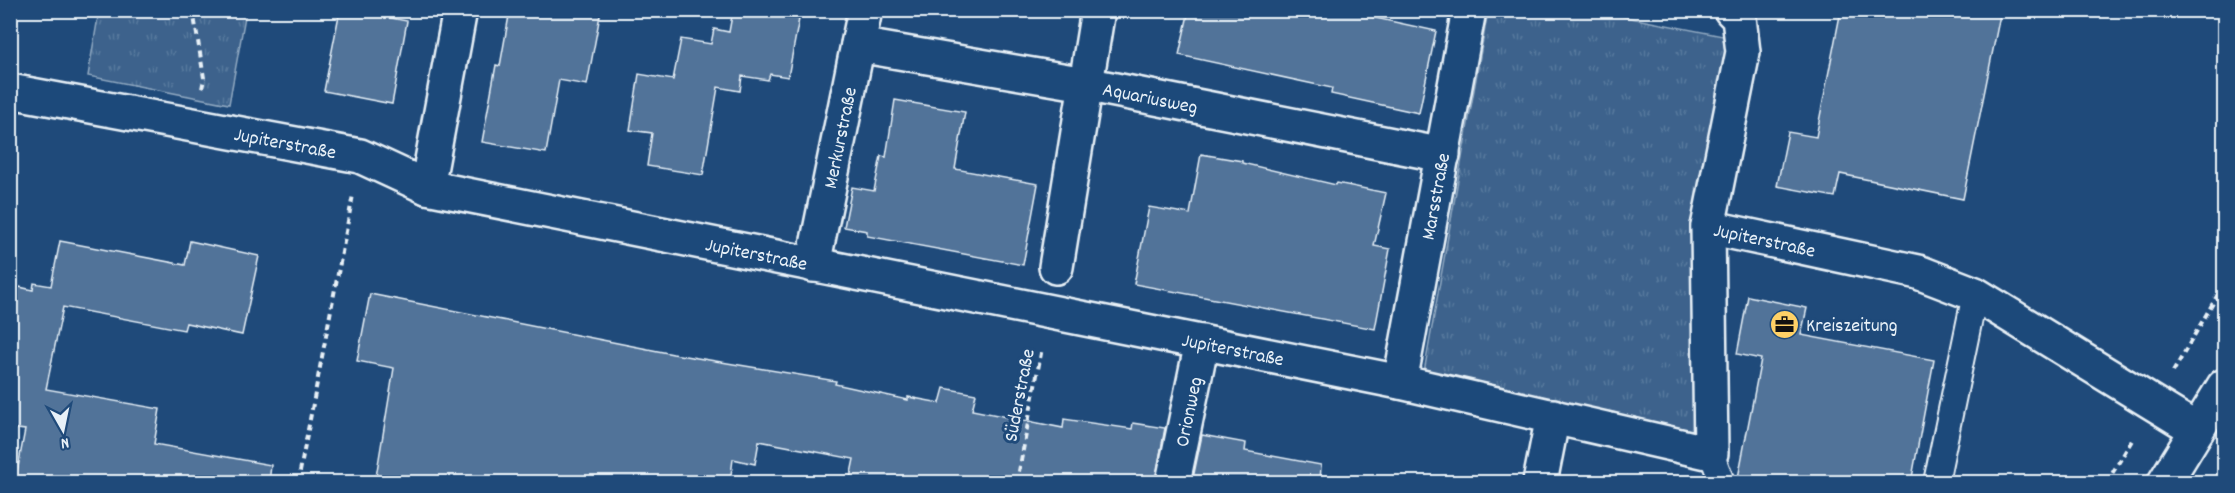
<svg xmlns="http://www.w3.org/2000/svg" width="2235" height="493" viewBox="0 0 2235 493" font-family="Dekko,sans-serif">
  <defs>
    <pattern id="grass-tufts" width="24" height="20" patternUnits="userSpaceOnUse" patternTransform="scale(1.5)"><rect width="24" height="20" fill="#3c628c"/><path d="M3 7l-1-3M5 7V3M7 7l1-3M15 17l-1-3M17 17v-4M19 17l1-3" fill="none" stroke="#58799d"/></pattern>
  </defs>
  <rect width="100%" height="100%" fill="#1f4a7a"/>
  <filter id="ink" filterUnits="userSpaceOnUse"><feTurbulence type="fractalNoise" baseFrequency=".0167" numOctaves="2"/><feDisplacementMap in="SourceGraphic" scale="12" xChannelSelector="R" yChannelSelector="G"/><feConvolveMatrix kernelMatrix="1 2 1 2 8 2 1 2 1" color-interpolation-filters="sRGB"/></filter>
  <g filter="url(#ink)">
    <g fill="url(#grass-tufts)" stroke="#92aac2" stroke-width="1.5">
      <path d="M99,11H246L229,104L88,76Z"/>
      <path d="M1488,11H1595L1733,38L1700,435L1424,372Z"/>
    </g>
    <g fill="#517399" stroke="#e8f1f8" stroke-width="1.5">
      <path d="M340,10H351L407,21L392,104L324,91Z"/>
      <path d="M510,10H601L587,85L559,80L546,153L482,142L496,65L500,66Z"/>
      <path d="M733,10H785L783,16L799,19L788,77L770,74L768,80L742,76L740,91L718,87L703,175L647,166L652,133L630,130L639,74L673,80L681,39L711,44L714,29L729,32Z"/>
      <path d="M1189,10H1339L1436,31L1419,113L1331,94L1332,88L1179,55Z"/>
      <path d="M1841,10H2001L1963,199L1840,174L1835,197L1777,186L1788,132L1816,137Z"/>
      <path d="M895,100L965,112L955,169L1038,184L1023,265L867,236V231L844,227L852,187L874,191L881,156L886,157Z"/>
      <path d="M1201,154L1242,161V163L1336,185L1337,183L1386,193L1374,246L1390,249L1375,329L1134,284L1149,207L1190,214Z"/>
      <path d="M60,241L185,265L190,241L259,256L242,335L186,323L184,330L63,307L46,389L160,409L154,444L271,465L269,483H15L25,430L10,428V285L33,290L34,283L51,286Z"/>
      <path d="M370,294L673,354L836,381L835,384L908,400V397L940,403L944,388L976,394L972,410L1063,428L1064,419L1132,429L1133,423L1165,428L1155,483H849L854,459L759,441L755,464L733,459L730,483H375L394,368L357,361Z"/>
      <path d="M1748,296L1807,308L1801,335L1934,360L1911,483H1737L1761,359L1737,354Z"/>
      <path d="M1202,435L1246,443L1245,451L1321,465L1320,483H1192Z"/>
    </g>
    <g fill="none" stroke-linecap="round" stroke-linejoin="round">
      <defs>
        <g id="lane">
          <path d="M1711,453L1722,482"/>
          <path d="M1936,482L1975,294"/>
        </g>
        <g id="street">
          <path id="s1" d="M858,45L1085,84L1443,155"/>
          <path id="s2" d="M10,91L360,156L427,187L1400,382L1711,453L1708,227L1743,52L1739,18L1731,10"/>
          <path d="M427,187L460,10"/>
          <path id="s3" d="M1708,227L1918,272L1975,294L2197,430"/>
          <path id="s4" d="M813,265L865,10"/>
          <path d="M1056,267L1098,10"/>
          <path id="s5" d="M1400,382L1469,10"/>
          <path id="s6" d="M1173,482L1202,342"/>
          <path d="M1540,482L1553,416"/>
        </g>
        <path id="secondary" d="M2165,482L2224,386"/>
      </defs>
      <use href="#lane" stroke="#e8f1f8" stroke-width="28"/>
      <use href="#street" stroke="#e8f1f8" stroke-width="38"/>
      <use href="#secondary" stroke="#e8f1f8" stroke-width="38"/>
      <g stroke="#e8f1f8" stroke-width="4" stroke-dasharray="6 4.5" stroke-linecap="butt">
        <path d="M193,10L204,78L202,89"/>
        <path d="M2173,372L2224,284"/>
        <path d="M298,482L353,195"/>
        <path d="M1017,482L1042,348"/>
        <path d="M2107,482L2134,437"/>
      </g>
      <use href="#lane" stroke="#1f4a7a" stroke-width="24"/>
      <use href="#street" stroke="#1f4a7a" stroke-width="33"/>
      <use href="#secondary" stroke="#1f4a7a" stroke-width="33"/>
    </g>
  </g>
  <defs>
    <symbol id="office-disc" viewBox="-11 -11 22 22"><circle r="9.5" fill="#ffd166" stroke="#1f4a7a"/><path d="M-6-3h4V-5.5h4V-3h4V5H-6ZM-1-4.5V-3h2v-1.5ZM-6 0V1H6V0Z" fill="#111"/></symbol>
  </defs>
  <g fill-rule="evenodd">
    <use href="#office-disc" x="1768" y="308" width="33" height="33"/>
  </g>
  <g text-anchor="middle" stroke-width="6" stroke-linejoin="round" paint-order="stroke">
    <g font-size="20" fill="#e8f1f8" stroke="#1f4a7a">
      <text dy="7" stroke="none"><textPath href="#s1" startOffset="297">Aquariusweg</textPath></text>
      <text dy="7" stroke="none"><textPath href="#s4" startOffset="130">Merkurstraße</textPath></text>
      <text dy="7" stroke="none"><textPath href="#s2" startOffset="280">Jupiterstraße</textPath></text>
      <text dy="7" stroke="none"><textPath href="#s5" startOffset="189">Marsstraße</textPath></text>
      <text dy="7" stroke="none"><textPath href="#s3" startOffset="58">Jupiterstraße</textPath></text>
      <text dy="7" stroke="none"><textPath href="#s2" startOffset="766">Jupiterstraße</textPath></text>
      <text dy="7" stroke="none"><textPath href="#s2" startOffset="1252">Jupiterstraße</textPath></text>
      <text transform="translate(1018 395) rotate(-79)" y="7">Süderstraße</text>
      <text dy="7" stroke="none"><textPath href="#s6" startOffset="72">Orionweg</textPath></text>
    </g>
    <g font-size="20" fill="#e8f1f8" stroke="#1f4a7a" text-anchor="start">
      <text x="1806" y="331">Kreiszeitung</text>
    </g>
  </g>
  <rect width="2235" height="493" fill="none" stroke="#1f4a7a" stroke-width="36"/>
  <rect x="18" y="18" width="2199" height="457" fill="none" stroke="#e8f1f8" stroke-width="2" filter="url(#ink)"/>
  <g transform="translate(63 430) rotate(171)" stroke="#1f4a7a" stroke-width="4.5" paint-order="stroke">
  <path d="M0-4.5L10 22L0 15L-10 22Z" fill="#e8f1f8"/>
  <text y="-9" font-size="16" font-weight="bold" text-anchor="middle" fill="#e8f1f8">N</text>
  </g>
</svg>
